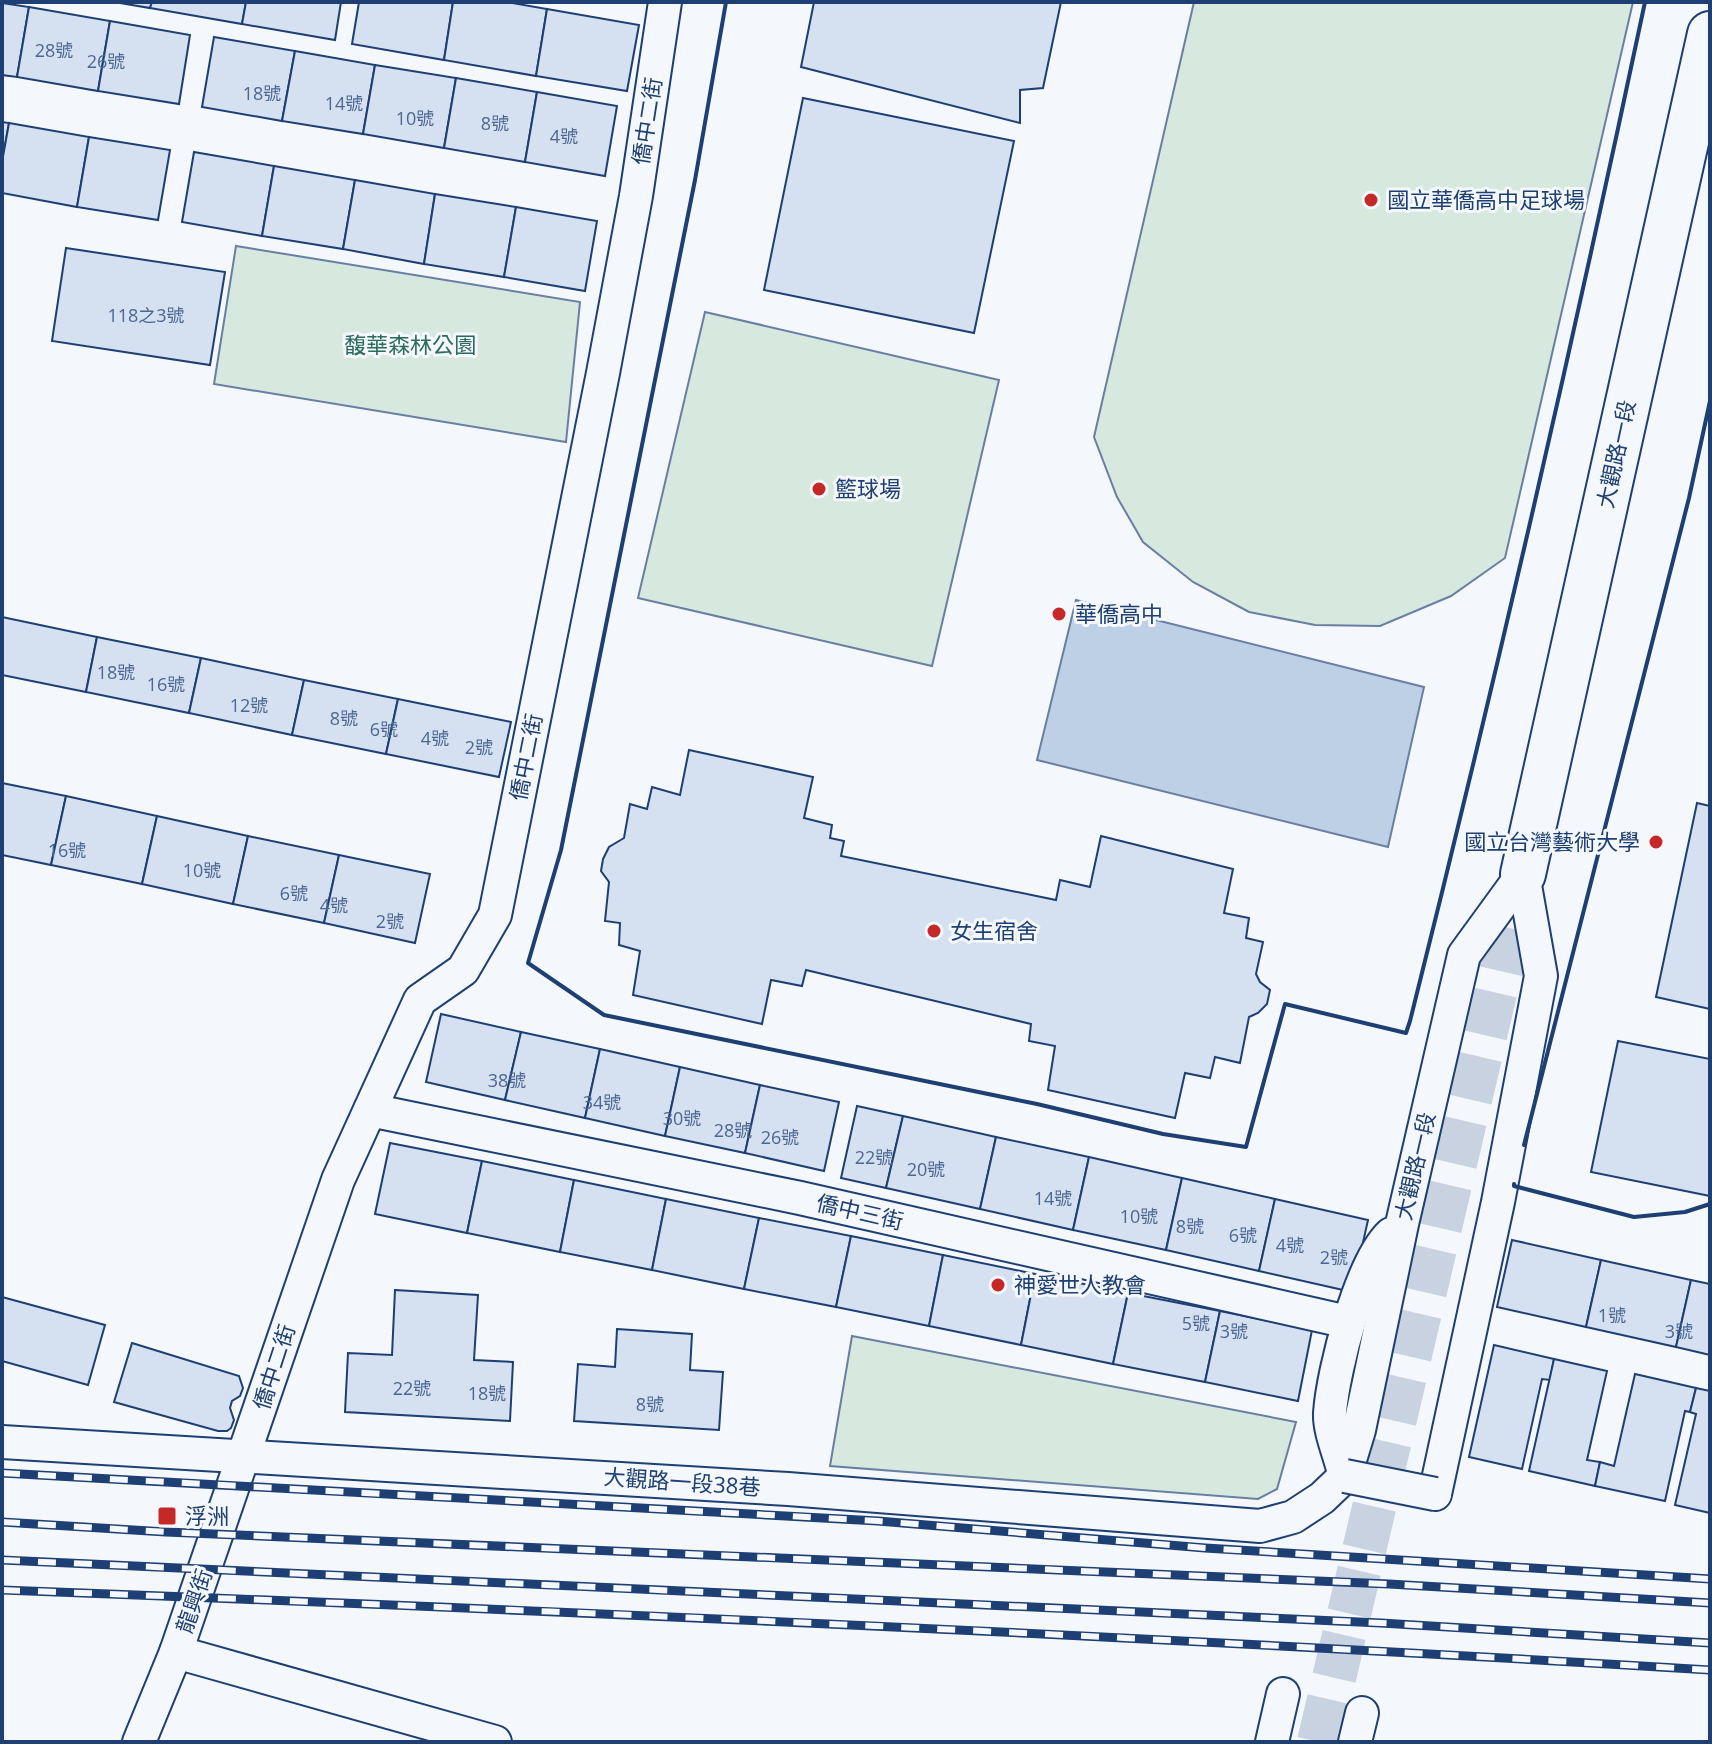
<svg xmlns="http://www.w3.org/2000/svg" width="1712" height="1744" viewBox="0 0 1712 1744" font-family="'Open Sans','Noto Sans TC',sans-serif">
  <rect width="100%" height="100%" fill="#f4f7fb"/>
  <g fill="#d7e8df" stroke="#687fa3" stroke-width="2">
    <path d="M1194,2H1633L1505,558L1451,596L1380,626L1315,625L1249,612L1193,582L1143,542L1117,497L1094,437Z"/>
    <path d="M236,246L580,302L566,442L214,384Z"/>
    <path d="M705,312L999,380L932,666L638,598Z"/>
    <path d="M852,1336L1296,1422L1277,1489L1258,1499L830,1466Z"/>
  </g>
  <path fill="#bed0e5" stroke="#687fa3" stroke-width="2" d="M1076,600L1424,687L1388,847L1037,760Z"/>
  <g fill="#d5e0f0" stroke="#1d3f73" stroke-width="2">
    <path d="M114,2H152L150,8Z"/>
    <path d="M152,2H246L242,24L150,8Z"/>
    <path d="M246,2H341L335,40L242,24Z"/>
    <path d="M359,2H453L444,60L352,44Z"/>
    <path d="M453,2H507L547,9L536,76L444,60Z"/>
    <path d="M814,2H1061L1043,88L1020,90V123L801,67Z"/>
    <path d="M2,3L29,7L17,77L2,75Z"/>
    <path d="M29,7L110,21L98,91L17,77Z"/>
    <path d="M547,9L639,25L627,91L536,76Z"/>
    <path d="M110,21L190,35L179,104L98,91Z"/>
    <path d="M214,37L295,51L282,121L202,107Z"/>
    <path d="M295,51L375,65L363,134L282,121Z"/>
    <path d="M375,65L456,78L444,148L363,134Z"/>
    <path d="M456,78L537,92L525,162L444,148Z"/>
    <path d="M537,92L617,106L605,176L525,162Z"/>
    <path d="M803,98L1014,141L974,333L764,290Z"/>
    <path d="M2,122L9,123L2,162Z"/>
    <path d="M9,123L89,137L77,207L2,193V162Z"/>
    <path d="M89,137L170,150L158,220L77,207Z"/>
    <path d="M194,152L274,166L262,236L182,222Z"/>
    <path d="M274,166L355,180L343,249L262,236Z"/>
    <path d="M355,180L435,194L424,264L343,249Z"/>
    <path d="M435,194L516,207L504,277L424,264Z"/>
    <path d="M516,207L597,221L585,291L504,277Z"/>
    <path d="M66,248L225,272L210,365L52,341Z"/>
    <path d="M2,617L97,637L86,692L2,675Z"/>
    <path d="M97,637L201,658L189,713L86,692Z"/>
    <path d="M201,658L304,680L292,735L189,713Z"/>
    <path d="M304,680L398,699L386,754L292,735Z"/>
    <path d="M398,699L511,722L499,777L386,754Z"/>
    <path d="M689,750L813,777L804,818L832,825L830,838L844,841L841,856L1056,900L1060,880L1090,887L1101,836L1233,869L1224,913L1249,918L1246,938L1263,942L1256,974L1260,982L1270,990L1267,1004L1258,1013L1249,1017L1240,1063L1215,1057L1210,1078L1185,1073L1175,1118L1048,1090L1055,1046L1029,1041L1031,1024L806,970L802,986L771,980L762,1024L633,995L640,951L619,945L620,923L605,921L609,882L601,871L603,859L609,847L624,838L630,804L647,809L652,787L680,795Z"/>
    <path d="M2,783L66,796L51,865L2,855Z"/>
    <path d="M66,796L157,816L142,884L51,865Z"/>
    <path d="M1697,803L1710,806V1009L1656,997Z"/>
    <path d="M157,816L248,836L233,904L142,884Z"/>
    <path d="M248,836L339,855L324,923L233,904Z"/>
    <path d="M339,855L430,874L415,943L324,923Z"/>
    <path d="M441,1014L521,1032L505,1100L426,1082Z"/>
    <path d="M521,1032L600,1049L585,1118L505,1100Z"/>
    <path d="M1618,1041L1710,1059V1196L1591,1172Z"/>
    <path d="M600,1049L680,1067L665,1136L585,1118Z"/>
    <path d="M680,1067L760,1085L745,1153L665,1136Z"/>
    <path d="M760,1085L839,1102L824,1171L745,1153Z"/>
    <path d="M857,1106L903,1116L886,1188L841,1178Z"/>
    <path d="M903,1116L996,1137L980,1209L886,1188Z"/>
    <path d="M996,1137L1089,1157L1073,1230L980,1209Z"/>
    <path d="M390,1143L482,1161L467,1233L375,1214Z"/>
    <path d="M1089,1157L1182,1178L1166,1250L1073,1230Z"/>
    <path d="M482,1161L574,1180L560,1252L467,1233Z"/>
    <path d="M1182,1178L1275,1199L1259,1271L1166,1250Z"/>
    <path d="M574,1180L666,1199L652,1270L560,1252Z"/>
    <path d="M666,1199L759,1218L744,1289L652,1270Z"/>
    <path d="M1275,1199L1368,1220L1352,1292L1259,1271Z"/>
    <path d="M759,1218L851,1236L836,1307L744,1289Z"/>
    <path d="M851,1236L943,1255L929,1326L836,1307Z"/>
    <path d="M1512,1240L1601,1260L1586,1327L1497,1307Z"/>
    <path d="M943,1255L1035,1274L1021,1345L929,1326Z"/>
    <path d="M1601,1260L1691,1280L1676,1347L1586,1327Z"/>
    <path d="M1035,1274L1128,1293L1113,1364L1021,1345Z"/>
    <path d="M1691,1280L1710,1284V1355L1676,1347Z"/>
    <path d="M395,1290L478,1295L474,1360L513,1362L510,1421L345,1412L348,1353L392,1355Z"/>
    <path d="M1128,1293L1220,1311L1205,1382L1113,1364Z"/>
    <path d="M2,1297L105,1325L88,1385L2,1361Z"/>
    <path d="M1220,1311L1312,1330L1298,1401L1205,1382Z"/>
    <path d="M617,1329L692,1334L690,1370L723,1372L719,1430L574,1421L578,1364L615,1367Z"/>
    <path d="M132,1343L239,1376L243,1388L240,1396L232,1401L230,1408L234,1420L231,1428L227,1431H218L114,1402Z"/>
    <path d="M1494,1345L1554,1359L1550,1380L1542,1379L1522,1469L1469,1457Z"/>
    <path d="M1554,1359L1607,1371L1587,1460L1600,1462L1595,1486L1529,1471Z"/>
    <path d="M1635,1374L1696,1388L1690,1412L1685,1411L1665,1501L1595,1486L1600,1462L1614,1466Z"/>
    <path d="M1696,1388L1710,1391V1513L1675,1505L1696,1414L1690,1412Z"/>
  </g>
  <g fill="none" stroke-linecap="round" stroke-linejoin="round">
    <path stroke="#c9d2e0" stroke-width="44" stroke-dasharray="44 22" stroke-linecap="butt" d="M1319,1742L1523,874"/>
    <defs>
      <g id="minor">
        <path d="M370,1110L800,1198L1348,1322"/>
        <path d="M2,1442L788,1489L1260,1526L1293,1517L1322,1498L1345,1476L1359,1430L1402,1224L1464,955L1523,874"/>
        <path d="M1344,1473C1340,1455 1329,1431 1330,1413C1333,1370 1361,1262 1391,1234"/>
        <path d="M1435,1494L1498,1202L1541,976L1523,874"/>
        <path d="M176,1652L495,1742"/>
        <path d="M139,1742L176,1652L338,1180L420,1000L463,970L495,915L603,373L636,196L665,2"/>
        <path d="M1272,1742L1283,1694"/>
        <path d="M1355,1742L1362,1713"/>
      </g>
      <path id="secondary" d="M1523,874L1710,34"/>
    </defs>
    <use href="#minor" stroke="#1d3f73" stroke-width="36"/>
    <use href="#secondary" stroke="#1d3f73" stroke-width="48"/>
    <use href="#minor" stroke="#f4f7fb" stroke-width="32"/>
    <use href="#secondary" stroke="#f4f7fb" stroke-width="44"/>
    <defs>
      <g id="rail">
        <path d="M2,1473L878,1521L1205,1548L1710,1579"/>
        <path d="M2,1522L166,1532L1389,1584L1710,1603"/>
        <path d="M2,1560L1381,1623L1710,1643"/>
        <path d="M2,1590C572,1611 1141,1636 1710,1670"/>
      </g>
    </defs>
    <use href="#rail" stroke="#1d3f73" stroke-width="9"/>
    <use href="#rail" stroke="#f4f7fb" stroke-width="6" stroke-dasharray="18" stroke-linecap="butt"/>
    <defs>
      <path id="minor-bridge" d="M1345,1476L1435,1494"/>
    </defs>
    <use href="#minor-bridge" stroke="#1d3f73" stroke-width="36" stroke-linecap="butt"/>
    <use href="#minor-bridge" stroke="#f4f7fb" stroke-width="32"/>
    <g stroke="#1d3f73" stroke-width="4">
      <path d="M726,2L695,180L561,850L528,963L604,1015L1037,1104L1163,1134L1246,1147L1285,1004L1406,1033L1410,1021C1495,683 1573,343 1645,2"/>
      <path d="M1524,1145L1689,498L1710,401"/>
      <path d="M1514,1184V1186L1634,1217L1685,1212L1710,1204"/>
    </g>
  </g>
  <g fill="#c62828" stroke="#f4f7fb" stroke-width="3">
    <circle cx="1371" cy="200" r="8"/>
    <circle cx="819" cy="489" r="8"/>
    <circle cx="1059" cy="614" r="8"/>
    <circle cx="1656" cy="842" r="8"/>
    <circle cx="934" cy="931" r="8"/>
    <circle cx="998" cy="1285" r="8"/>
    <rect x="157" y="1506" width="20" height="20" rx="4"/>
  </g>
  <g text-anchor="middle" stroke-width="6" stroke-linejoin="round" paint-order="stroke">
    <g font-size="18" fill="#4b6792">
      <text x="54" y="57">28號</text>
      <text x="106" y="68">26號</text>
      <text x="262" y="100">18號</text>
      <text x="344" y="110">14號</text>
      <text x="415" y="125">10號</text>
      <text x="495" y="130">8號</text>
      <text x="564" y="143">4號</text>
      <text x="146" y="322">118之3號</text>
      <text x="116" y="679">18號</text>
      <text x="166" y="691">16號</text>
      <text x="249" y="712">12號</text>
      <text x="344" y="725">8號</text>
      <text x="384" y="736">6號</text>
      <text x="435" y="745">4號</text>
      <text x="479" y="754">2號</text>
      <text x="67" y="857">16號</text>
      <text x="202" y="877">10號</text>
      <text x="294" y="900">6號</text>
      <text x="334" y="912">4號</text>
      <text x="390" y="928">2號</text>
      <text x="507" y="1087">38號</text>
      <text x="602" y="1109">34號</text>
      <text x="682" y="1125">30號</text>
      <text x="733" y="1137">28號</text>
      <text x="780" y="1144">26號</text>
      <text x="874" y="1164">22號</text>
      <text x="926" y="1176">20號</text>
      <text x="1053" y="1205">14號</text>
      <text x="1139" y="1223">10號</text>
      <text x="1190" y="1233">8號</text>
      <text x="1243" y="1242">6號</text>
      <text x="1290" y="1252">4號</text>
      <text x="1334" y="1264">2號</text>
      <text x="1612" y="1322">1號</text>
      <text x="1196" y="1330">5號</text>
      <text x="1234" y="1338">3號</text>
      <text x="1679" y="1338">3號</text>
      <text x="412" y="1395">22號</text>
      <text x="487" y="1400">18號</text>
      <text x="650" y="1411">8號</text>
    </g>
    <g font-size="22" fill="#1d3f73" stroke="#f4f7fb">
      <text transform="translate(647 121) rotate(-81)" y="8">僑中二街</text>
      <text transform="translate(1616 454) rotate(-78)" y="8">大觀路一段</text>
      <text transform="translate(526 757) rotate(-79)" y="8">僑中二街</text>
      <text transform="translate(1415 1166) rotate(-77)" y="8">大觀路一段</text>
      <text transform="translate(860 1212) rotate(13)" y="8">僑中三街</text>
      <text transform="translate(274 1367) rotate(-72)" y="8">僑中二街</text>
      <text transform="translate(682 1482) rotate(4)" y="8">大觀路一段38巷</text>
      <text transform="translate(194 1601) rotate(-71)" y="8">龍興街</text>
    </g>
    <g font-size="22" fill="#1d3f73" stroke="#f4f7fb" text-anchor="start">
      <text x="1387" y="208">國立華僑高中足球場</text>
      <text x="835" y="497">籃球場</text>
      <text x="1075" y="622">華僑高中</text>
      <text x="1640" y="850" text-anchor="end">國立台灣藝術大學</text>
      <text x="950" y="939">女生宿舍</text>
      <text x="1014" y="1293">神愛世人教會</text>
      <text x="185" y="1524">浮洲</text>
    </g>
    <g font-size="22" fill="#2c6c60" stroke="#f4f7fb">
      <text x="410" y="353">馥華森林公園</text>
    </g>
  </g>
  <rect width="1712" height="1744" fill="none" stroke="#1d3f73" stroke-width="8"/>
</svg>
